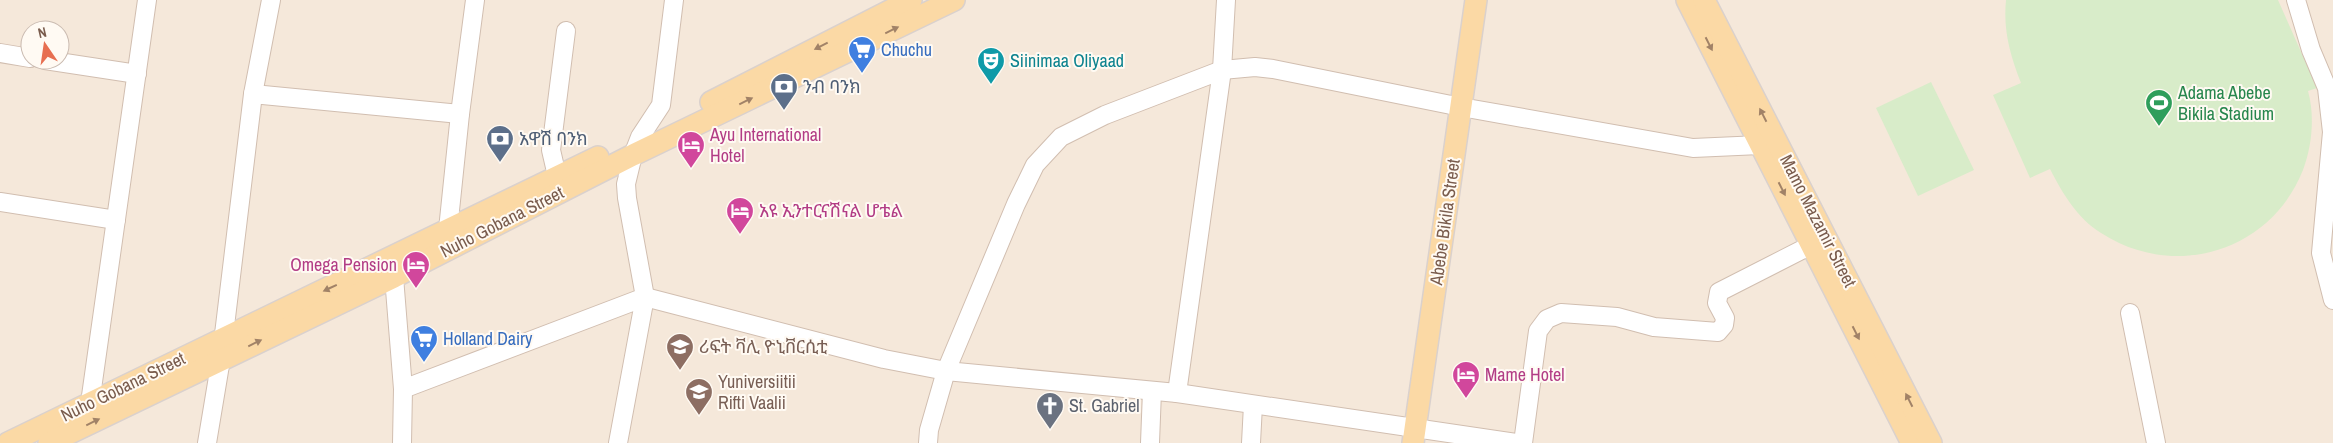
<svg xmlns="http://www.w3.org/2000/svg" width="2333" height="443" viewBox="0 0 2333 443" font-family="'Archivo Narrow','Noto Sans Ethiopic',sans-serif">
  <rect width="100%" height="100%" fill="#fdf6ec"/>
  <path fill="#f5e8da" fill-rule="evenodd" d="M0,0H2333V443H0ZM30,30H60V60H30Z"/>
  <g fill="#d8ecc9">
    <path d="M2006,0H2278L2317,88L2308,91C2315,116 2312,146 2303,170C2271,251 2175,281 2101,233C2077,218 2063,194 2050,169L2030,178L1993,95L2021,83C2010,55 2003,30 2006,0Z"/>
    <path d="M1931,82L1974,170L1918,196L1876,108Z"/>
  </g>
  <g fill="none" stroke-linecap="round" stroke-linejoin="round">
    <defs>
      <g id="minor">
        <path d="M2296,0L2311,50L2327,88L2332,132L2321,253L2333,300"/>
        <path d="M0,53L30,58"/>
        <path d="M45,60L137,74"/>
        <path d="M253,94L460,114"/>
        <path d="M557,176L551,150L566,31"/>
        <path d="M0,202L116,220"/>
        <path d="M447,239L460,114L475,0"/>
        <path d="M394,277L403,389L402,443"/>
        <path d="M2130,313L2156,443"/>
        <path d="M403,389L645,297L884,359L946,371L1177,393L1516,443"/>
        <path d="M1177,393L1222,70L1226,0"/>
        <path d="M90,403L147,0"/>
        <path d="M207,443L221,359L253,94L271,0"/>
        <path d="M618,443L645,297L627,198L626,184L633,155L640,137L661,105L674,0"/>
        <path d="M928,443L929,430L946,371L1016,204L1035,165L1061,137L1105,115L1222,70L1255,67L1273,69L1461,107L1693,148L1760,145L1772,139"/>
        <path d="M1150,443L1152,391"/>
        <path d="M1251,443L1253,405"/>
        <path d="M1523,443L1538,331L1547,319L1561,313L1617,317L1654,327L1718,332L1724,325L1725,318L1717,303L1719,292L1823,239"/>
      </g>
      <g id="major">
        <path d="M1687,0L1912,443"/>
        <path d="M1704,0L1931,443"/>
        <path d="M711,102L911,0"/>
        <path d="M8,443L598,157"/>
        <path d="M49,443L394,277L633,155L954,0"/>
        <path d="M1413,443L1476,0"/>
      </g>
    </defs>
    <use href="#minor" stroke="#d1beb0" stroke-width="20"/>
    <use href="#major" stroke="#dad1cd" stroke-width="24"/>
    <use href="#minor" stroke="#fff" stroke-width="18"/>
    <use href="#major" stroke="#fbd9a5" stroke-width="21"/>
  </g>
  <defs><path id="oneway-solid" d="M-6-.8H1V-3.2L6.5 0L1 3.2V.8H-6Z" transform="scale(1.25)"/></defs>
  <g fill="#a18267">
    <use href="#oneway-solid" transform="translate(892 30) rotate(-26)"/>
    <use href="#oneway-solid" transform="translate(1709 44) rotate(63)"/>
    <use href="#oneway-solid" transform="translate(821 46) rotate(153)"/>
    <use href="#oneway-solid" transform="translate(746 101) rotate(-26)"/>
    <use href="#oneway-solid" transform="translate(1763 115) rotate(-117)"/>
    <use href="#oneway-solid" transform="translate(1782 189) rotate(63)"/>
    <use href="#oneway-solid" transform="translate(330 288) rotate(155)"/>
    <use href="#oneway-solid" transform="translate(1856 333) rotate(63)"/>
    <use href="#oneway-solid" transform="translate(255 343) rotate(-26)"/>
    <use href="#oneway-solid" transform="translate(1909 400) rotate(-117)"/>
    <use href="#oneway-solid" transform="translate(93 422) rotate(-26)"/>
  </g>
  <defs>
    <symbol id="supermarket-pin" viewBox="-11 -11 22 30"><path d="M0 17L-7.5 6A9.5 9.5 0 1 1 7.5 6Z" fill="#3f7fe0" stroke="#fffaf3"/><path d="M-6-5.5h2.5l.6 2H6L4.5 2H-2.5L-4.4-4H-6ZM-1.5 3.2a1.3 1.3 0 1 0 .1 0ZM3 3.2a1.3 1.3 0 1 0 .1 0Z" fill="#fff"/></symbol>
    <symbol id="theatre-pin" viewBox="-11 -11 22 30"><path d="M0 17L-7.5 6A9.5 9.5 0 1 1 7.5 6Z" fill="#0f9aa8" stroke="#fffaf3"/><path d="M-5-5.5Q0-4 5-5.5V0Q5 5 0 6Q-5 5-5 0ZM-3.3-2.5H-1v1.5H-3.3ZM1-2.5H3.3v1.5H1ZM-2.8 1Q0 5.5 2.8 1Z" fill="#fff"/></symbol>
    <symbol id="bank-pin" viewBox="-11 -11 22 30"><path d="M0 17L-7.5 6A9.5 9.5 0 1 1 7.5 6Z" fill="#5c6f8a" stroke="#fffaf3"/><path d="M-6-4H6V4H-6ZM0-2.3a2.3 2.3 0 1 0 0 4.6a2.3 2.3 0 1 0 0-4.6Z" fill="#fff"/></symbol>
    <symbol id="stadium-pin" viewBox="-11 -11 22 30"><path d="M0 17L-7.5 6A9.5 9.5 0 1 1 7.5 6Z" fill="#2e9e5b" stroke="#fffaf3"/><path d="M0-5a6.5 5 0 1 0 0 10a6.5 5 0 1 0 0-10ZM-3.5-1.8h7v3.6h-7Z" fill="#fff"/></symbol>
    <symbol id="hotel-pin" viewBox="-11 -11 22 30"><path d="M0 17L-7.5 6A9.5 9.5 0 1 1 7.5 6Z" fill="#d1479c" stroke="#fffaf3"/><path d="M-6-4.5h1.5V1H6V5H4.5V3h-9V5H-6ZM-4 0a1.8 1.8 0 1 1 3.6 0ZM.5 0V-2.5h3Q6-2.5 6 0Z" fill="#fff"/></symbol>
    <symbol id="university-pin" viewBox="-11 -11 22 30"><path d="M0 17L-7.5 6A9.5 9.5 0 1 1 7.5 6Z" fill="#8d6e63" stroke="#fffaf3"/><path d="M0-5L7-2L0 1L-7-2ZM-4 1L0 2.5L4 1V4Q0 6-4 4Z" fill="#fff"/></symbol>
    <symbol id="school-pin" viewBox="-11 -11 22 30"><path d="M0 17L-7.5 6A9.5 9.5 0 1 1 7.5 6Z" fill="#8d6e63" stroke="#fffaf3"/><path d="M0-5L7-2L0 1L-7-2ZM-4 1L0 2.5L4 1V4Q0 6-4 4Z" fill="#fff"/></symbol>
    <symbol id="church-pin" viewBox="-11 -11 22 30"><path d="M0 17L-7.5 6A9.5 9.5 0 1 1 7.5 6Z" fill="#6b7280" stroke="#fffaf3"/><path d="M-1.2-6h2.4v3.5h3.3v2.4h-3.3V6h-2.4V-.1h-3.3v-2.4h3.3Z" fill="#fff"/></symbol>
  </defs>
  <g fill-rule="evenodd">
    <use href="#supermarket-pin" x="846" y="34" width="32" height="43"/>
    <use href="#theatre-pin" x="975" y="45" width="32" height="43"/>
    <use href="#bank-pin" x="768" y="71" width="32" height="43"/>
    <use href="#stadium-pin" x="2143" y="87" width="32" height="43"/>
    <use href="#bank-pin" x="484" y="123" width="32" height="43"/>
    <use href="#hotel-pin" x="675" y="129" width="32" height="43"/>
    <use href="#hotel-pin" x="724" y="195" width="32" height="43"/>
    <use href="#hotel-pin" x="400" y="249" width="32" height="43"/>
    <use href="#supermarket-pin" x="408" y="323" width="32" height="43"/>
    <use href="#university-pin" x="664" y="331" width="32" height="43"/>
    <use href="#hotel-pin" x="1450" y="359" width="32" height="43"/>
    <use href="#school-pin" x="683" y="376" width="32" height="43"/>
    <use href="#church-pin" x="1034" y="390" width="32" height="43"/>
  </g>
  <g text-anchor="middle" stroke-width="4" stroke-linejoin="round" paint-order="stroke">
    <g font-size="18" fill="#366cbe" stroke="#fffaf3" text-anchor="start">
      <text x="881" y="56">Chuchu</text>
      <text x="443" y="345">Holland Dairy</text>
    </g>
    <g font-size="18" fill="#0d838f" stroke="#fffaf3" text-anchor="start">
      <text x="1010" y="67">Siinimaa Oliyaad</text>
    </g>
    <g font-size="18" fill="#4e5e75" stroke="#fffaf3" text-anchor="start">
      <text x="803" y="93">ንብ ባንክ</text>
      <text x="519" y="145">አዋሽ ባንክ</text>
    </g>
    <g font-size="18" fill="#27864d" stroke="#fffaf3" text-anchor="start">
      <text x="2178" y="99">Adama Abebe<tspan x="2178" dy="21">Bikila Stadium</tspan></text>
    </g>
    <g font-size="18" fill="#b23c85" stroke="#fffaf3" text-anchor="start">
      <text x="710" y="141">Ayu International<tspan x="710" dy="21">Hotel</tspan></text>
      <text x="759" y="217">አዩ ኢንተርናሽናል ሆቴል</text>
      <text x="397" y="271" text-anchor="end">Omega Pension</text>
      <text x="1485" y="381">Mame Hotel</text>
    </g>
    <g font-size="18" fill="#7a5c4d" stroke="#fffaf3">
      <text transform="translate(1818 221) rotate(63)" y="6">Mamo Mazamir Street</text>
      <text transform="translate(502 222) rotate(-27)" y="6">Nuho Gobana Street</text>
      <text transform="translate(1445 222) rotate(-82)" y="6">Abebe Bikila Street</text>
      <text transform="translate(123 387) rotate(-26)" y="6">Nuho Gobana Street</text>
    </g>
    <g font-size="18" fill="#785e54" stroke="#fffaf3" text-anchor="start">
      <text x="699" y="353">ሪፍት ቫሊ ዮኒቨርሲቲ</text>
      <text x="718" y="388">Yuniversiitii<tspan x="718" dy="21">Rifti Vaalii</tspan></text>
    </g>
    <g font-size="18" fill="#5b616d" stroke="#fffaf3" text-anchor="start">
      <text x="1069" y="412">St. Gabriel</text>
    </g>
  </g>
  <g transform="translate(45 45) rotate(347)"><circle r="24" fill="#fffaf3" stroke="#cabbb1"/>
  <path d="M0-4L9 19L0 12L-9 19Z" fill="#e76f51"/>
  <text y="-8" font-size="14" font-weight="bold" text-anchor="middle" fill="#7a5c4d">N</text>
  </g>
</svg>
